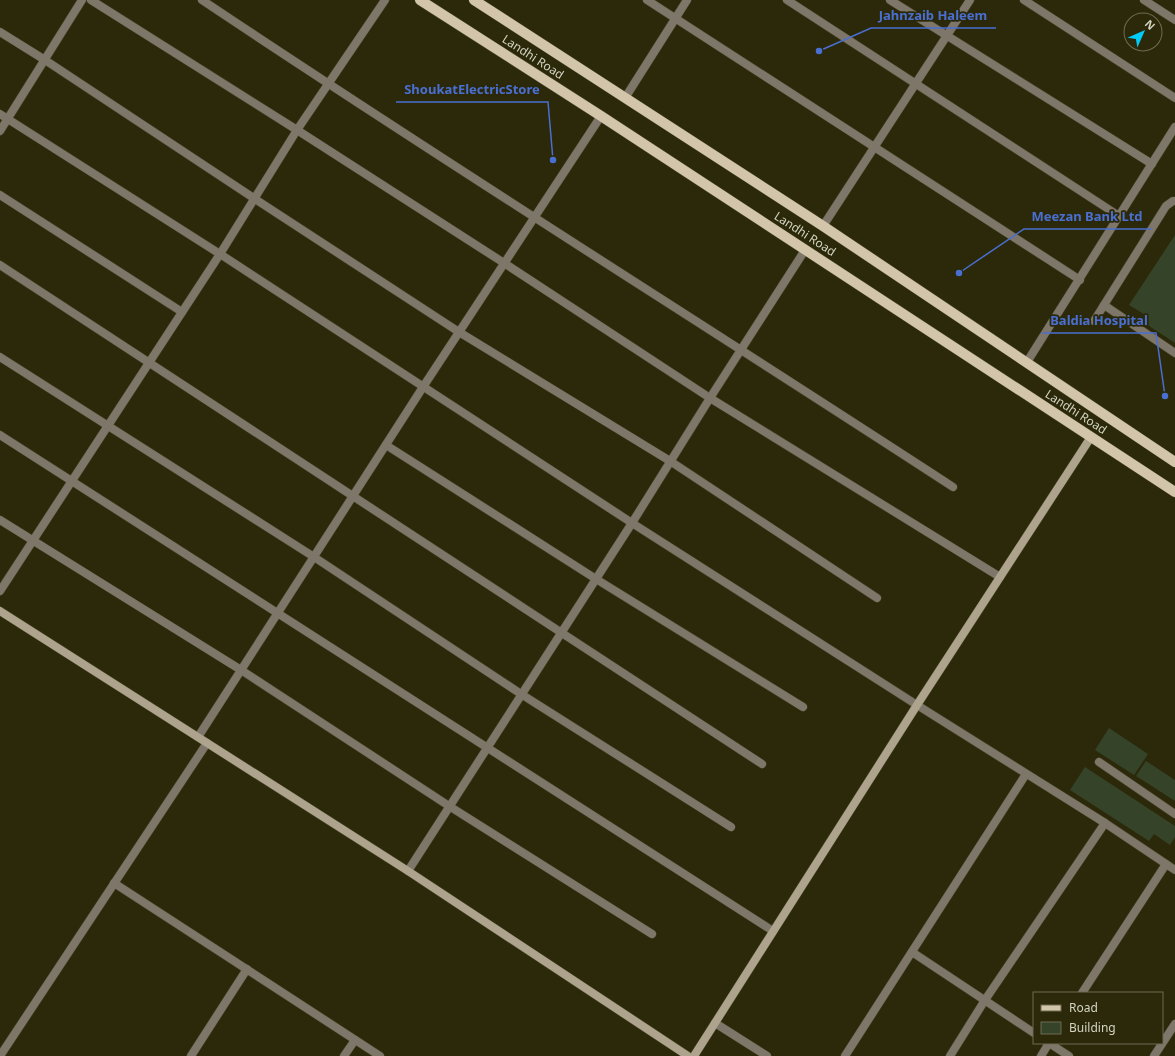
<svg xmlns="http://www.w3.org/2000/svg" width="1175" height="1056" viewBox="0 0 1175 1056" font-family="'Noto Sans',sans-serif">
  <rect width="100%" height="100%" fill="#2b290a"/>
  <g fill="#354328">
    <path d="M1175,235V343L1143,322L1147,316L1129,305Z"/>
    <path d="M1109,728L1148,754L1134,775L1095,750Z"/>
    <path d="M1146,761L1175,780V801L1136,776Z"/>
    <path d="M1085,767L1175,826V837L1170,845L1154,834L1149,841L1070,790Z"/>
  </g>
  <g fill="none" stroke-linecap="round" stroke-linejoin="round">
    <defs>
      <g id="lane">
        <path d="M1104,305L1175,353"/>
        <path d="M1094,321L1166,206L1173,201H1175"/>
        <path d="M1099,762L1175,814"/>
      </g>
      <g id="street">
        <path d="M91,0L297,130L504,263L710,398L1000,577"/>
        <path d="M202,0C450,166 703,324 953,487"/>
        <path d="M647,0L1080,280"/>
        <path d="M787,0L1119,216"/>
        <path d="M890,0L1152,164"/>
        <path d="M1024,0L1175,98"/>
        <path d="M1144,0L1175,20"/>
        <path d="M0,32L45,60L255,199L459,332L670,461L877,598"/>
        <path d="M625,98L687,0"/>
        <path d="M0,114L220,254L632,523L917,705L1105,823L1175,870"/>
        <path d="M0,131L82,0"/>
        <path d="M0,195L182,312"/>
        <path d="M823,226L970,0"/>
        <path d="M0,265L762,764"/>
        <path d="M0,357L314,557L521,694L731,827"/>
        <path d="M1027,362L1175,127"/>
        <path d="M0,435L773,931"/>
        <path d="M386,445L596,579L803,707"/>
        <path d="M0,520L241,670L449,806L652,934"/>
        <path d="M0,591L220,254L297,130L385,0"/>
        <path d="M198,737L423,387L601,116"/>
        <path d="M408,871L632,523L710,398L805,250"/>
        <path d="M114,883L380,1056"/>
        <path d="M912,952L1034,1033"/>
        <path d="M1082,993L1166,864"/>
        <path d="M715,1023L767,1056"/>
        <path d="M1049,1043L1069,1056"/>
        <path d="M0,1056L207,743"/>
        <path d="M191,1056L247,969"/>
        <path d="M344,1056L355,1040"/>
        <path d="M845,1056L1026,774"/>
        <path d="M950,1056L985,1000L1105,823"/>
        <path d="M1041,1056L1049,1043"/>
        <path d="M1154,1056L1175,1024"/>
      </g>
      <g id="secondary">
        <path d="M0,611L408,871L688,1056"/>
        <path d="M694,1056L917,705L1091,437"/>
      </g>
      <g id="primary">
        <path d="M420,0L601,116L1175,492"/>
        <path d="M474,0L823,226L1175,462"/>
      </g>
    </defs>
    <use href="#lane" stroke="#464427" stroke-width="9"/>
    <use href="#street" stroke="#464427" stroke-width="9"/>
    <use href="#secondary" stroke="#464427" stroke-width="9"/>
    <use href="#primary" stroke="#464427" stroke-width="11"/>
    <use href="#lane" stroke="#7d7669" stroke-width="8"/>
    <use href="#street" stroke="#7d7669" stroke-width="8"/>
    <use href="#secondary" stroke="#aea38d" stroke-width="8"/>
    <use href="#primary" stroke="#d3c5aa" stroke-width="10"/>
  </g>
  <g text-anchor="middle" stroke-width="3.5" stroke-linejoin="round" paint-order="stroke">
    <g font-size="12" fill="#d3d3c1" stroke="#2b290a">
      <text transform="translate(533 57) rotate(33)" y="4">Landhi Road</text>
      <text transform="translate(805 234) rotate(33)" y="4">Landhi Road</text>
      <text transform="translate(1076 412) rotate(33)" y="4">Landhi Road</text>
    </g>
  </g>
  <path fill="none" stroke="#4a6fd2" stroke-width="1.5" d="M819 51L871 28H996M553 160L548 102H396M959 273L1024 229H1151M1165 396L1156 333H1042"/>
  <g fill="#4a6fd2" stroke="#2b290a" stroke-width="1.5">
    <circle cx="819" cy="51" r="4"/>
    <circle cx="553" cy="160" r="4"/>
    <circle cx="959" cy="273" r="4"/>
    <circle cx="1165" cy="396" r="4"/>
  </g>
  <g font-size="13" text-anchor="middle" font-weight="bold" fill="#4a6fd2" stroke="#2b290a" stroke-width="3.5" stroke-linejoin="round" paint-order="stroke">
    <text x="933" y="20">Jahnzaib Haleem</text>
    <text x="472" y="94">ShoukatElectricStore</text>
    <text x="1087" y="221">Meezan Bank Ltd</text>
    <text x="1099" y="325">Baldia Hospital</text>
  </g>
  <rect x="1033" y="992" width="130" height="52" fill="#2b290a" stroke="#6e6d53"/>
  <rect x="1041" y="1005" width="20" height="6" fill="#d3c5aa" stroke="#6e6d53"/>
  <text x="1069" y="1012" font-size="12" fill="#d3d3c1">Road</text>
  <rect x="1041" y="1022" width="20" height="12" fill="#354328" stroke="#6e6d53"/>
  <text x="1069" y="1032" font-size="12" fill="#d3d3c1">Building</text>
  <g transform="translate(1143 32) rotate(45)"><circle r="19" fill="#2b290a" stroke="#6e6d53"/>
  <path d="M0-3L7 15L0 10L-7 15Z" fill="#00cbf9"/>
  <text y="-6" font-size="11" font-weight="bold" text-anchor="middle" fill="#d3d3c1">N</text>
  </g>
</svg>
